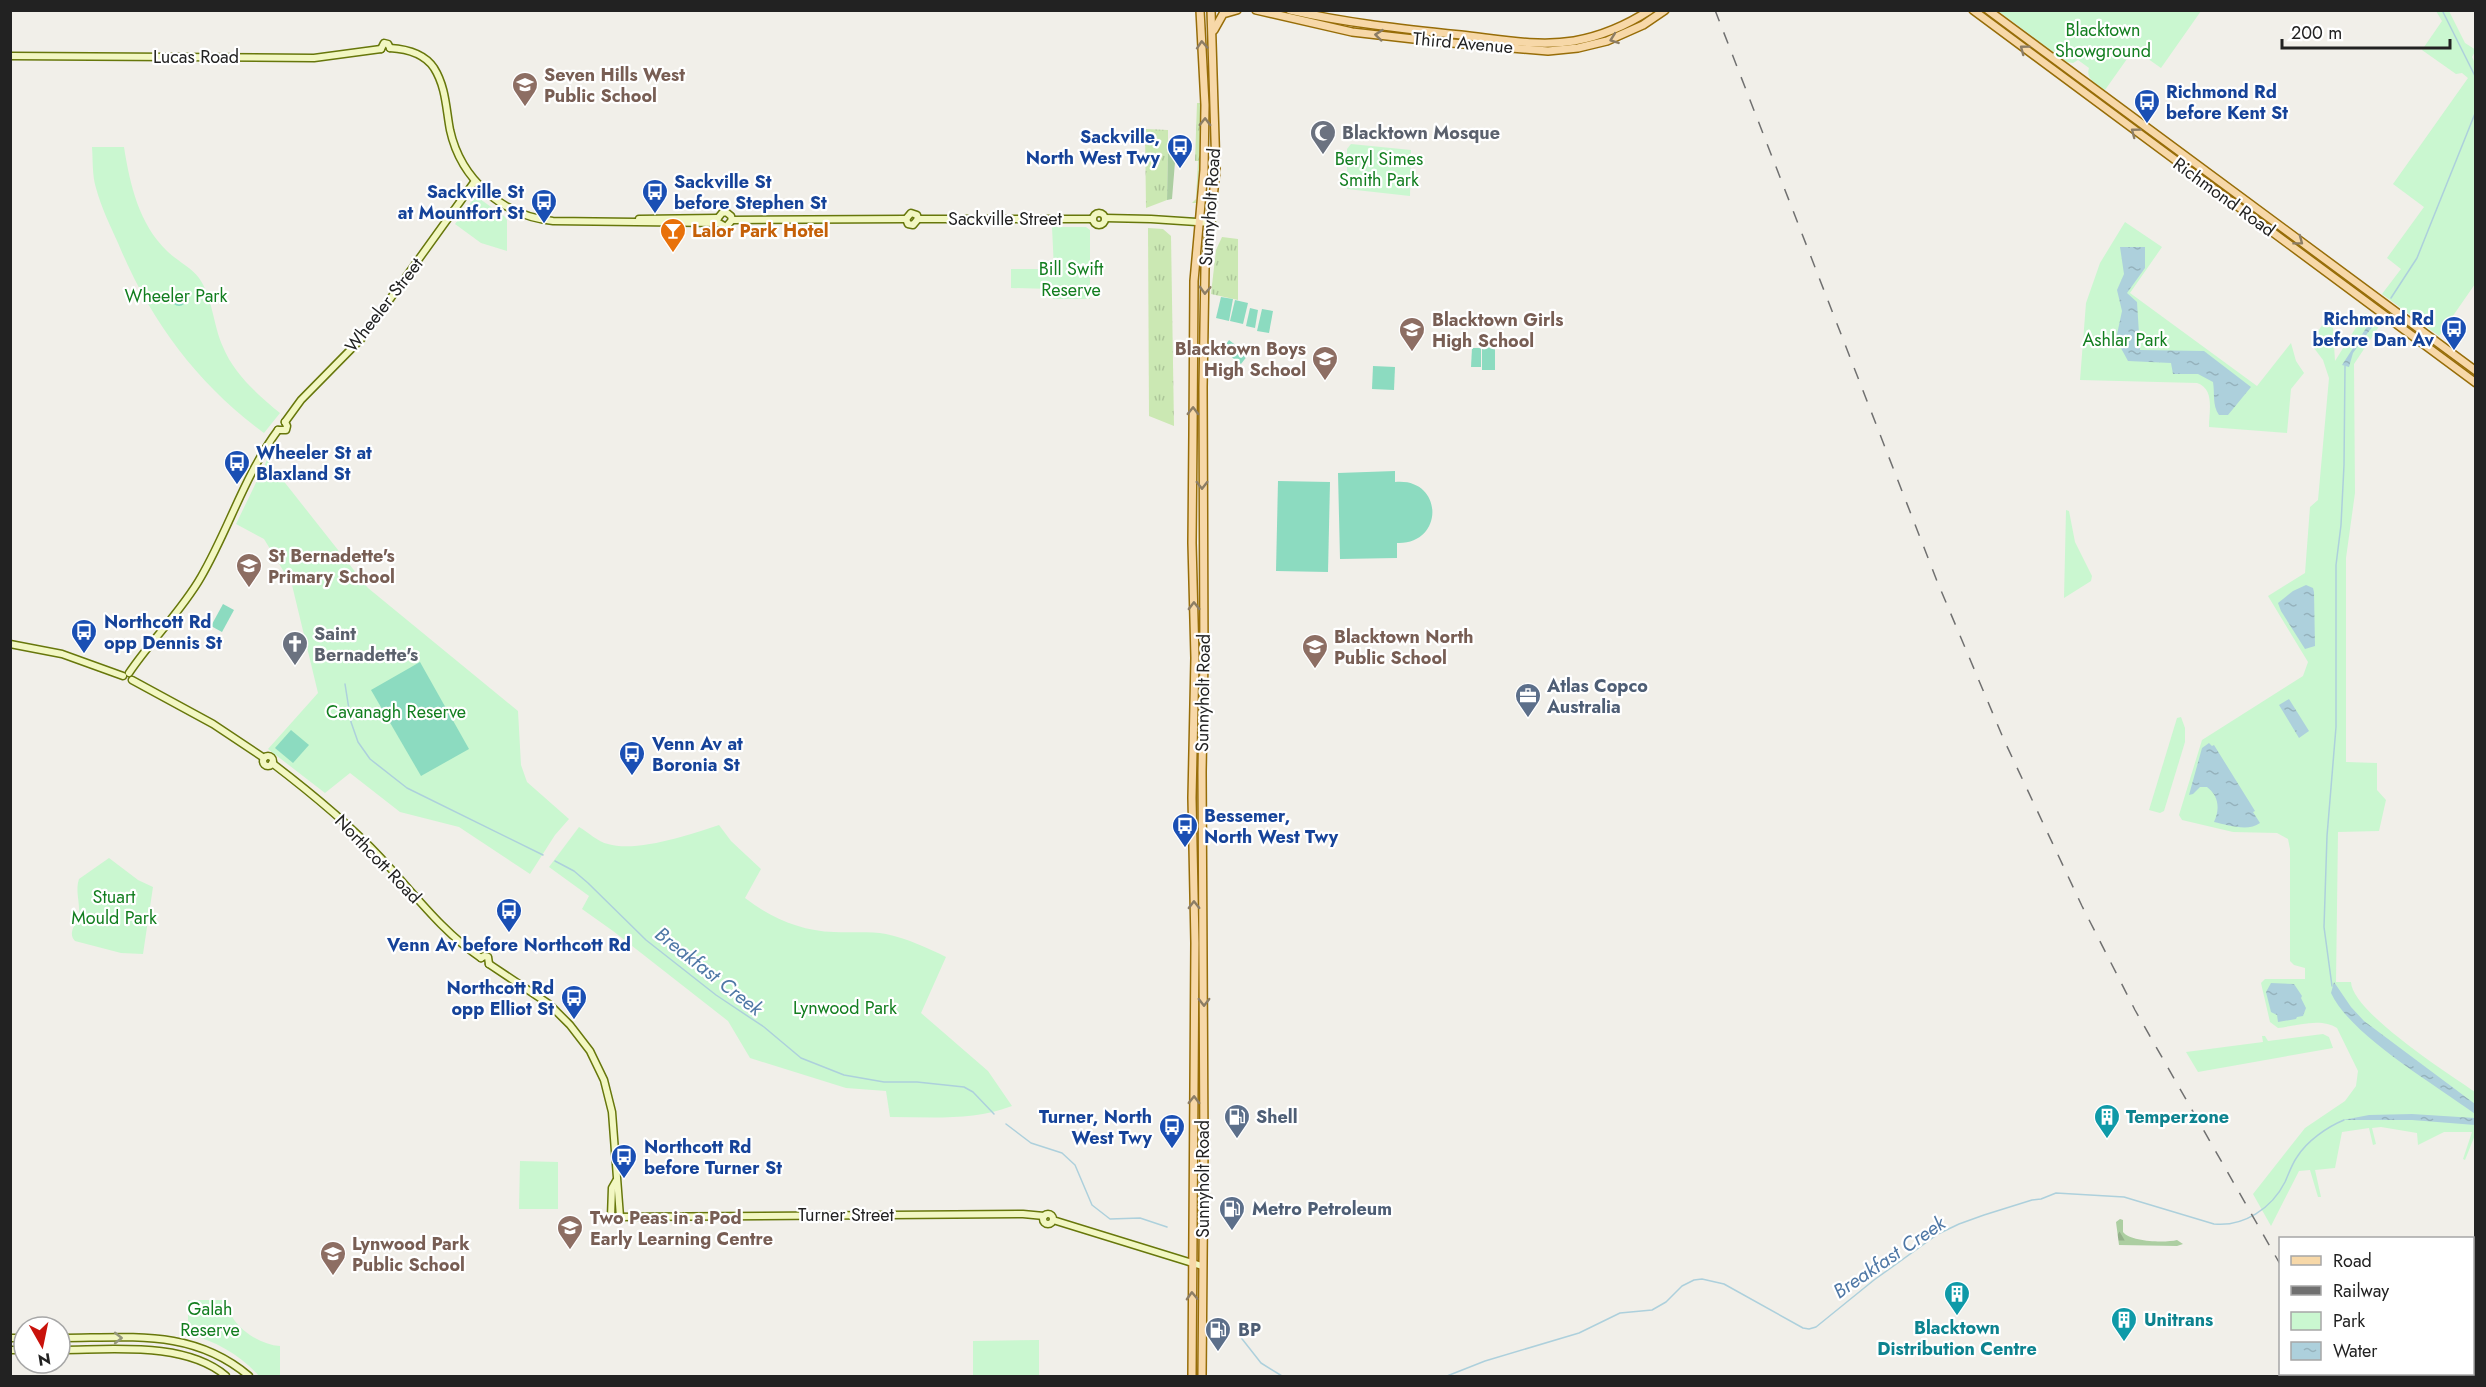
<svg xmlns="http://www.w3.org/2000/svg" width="2486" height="1387" viewBox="0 0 2486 1387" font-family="Jost,sans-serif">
  <defs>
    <pattern id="grass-tufts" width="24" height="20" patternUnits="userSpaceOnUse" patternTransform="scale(1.5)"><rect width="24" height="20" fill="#cbe8b3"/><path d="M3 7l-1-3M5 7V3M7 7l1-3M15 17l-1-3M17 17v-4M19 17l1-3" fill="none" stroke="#aec79a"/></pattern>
    <pattern id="forest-firs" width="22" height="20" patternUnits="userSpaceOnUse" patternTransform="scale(1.5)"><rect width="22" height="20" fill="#accea1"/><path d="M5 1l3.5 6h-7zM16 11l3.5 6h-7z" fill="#94b18a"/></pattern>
    <pattern id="water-ripples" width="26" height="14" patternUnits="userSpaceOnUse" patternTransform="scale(1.5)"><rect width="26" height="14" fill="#add0dc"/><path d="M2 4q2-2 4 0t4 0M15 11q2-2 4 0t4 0" fill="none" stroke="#95b2bc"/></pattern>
  </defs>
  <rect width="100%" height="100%" fill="#f1efe9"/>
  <g fill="url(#grass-tufts)">
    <path d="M1197,103H1200V161L1196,203H1192L1196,199L1198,161H1195Z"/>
    <path d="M1145,129L1168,130V146H1185L1168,147L1167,200L1146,208Z"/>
    <path d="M1148,228L1163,229L1171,236L1174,426L1149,416Z"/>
    <path d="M1222,237L1238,239V300L1211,294L1216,250Z"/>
  </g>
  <g fill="url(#forest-firs)">
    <path d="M1168,147H1185L1175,162L1172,199L1167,200Z"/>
    <path d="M2120,1219L2123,1220V1232C2131,1242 2165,1243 2177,1240L2183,1244L2177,1246L2119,1245L2116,1222Z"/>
  </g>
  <g fill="#caf7d0">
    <path d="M1998,11H2201L2161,68L2134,49L2105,90C2097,84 2085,79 2089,68L2078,60L2073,63L2067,62Z"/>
    <path d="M2436,11H2449L2465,43L2476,50L2472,57L2476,65L2475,284L2439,336L2382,294L2401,269L2387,258L2424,207L2393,184L2468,78L2462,73L2456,74L2422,50L2442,21Z"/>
    <path d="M1351,144L1411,150L1410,196L1347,189V149Z"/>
    <path d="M92,147H124C130,185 139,224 167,251C177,261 191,267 199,278C213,298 213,325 223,347C234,374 258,395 280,413L264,433C197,384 150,320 118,243C110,225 101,207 96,188C92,175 93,160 92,147Z"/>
    <path d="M477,197L504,216L507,220V251L481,243L455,224L474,198Z"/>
    <path d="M2125,222L2162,247L2130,293L2257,386L2291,343L2296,361L2304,373L2291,389L2287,433L2209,427C2209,411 2215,389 2197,383L2080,380L2086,303L2100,263Z"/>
    <path d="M1052,227H1086L1090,230V299H1053L1052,289L1011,288V269H1054Z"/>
    <path d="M2365,313L2382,322L2354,364L2355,493L2346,558V762L2377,763V790L2386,800L2379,831L2338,832L2336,982H2351C2352,1012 2449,1074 2475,1092V1135L2465,1160L2463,1159L2472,1132H2444L2418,1145L2417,1133L2381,1127L2372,1128L2376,1144L2373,1145L2369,1128L2342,1132L2335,1168L2315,1170L2321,1197H2318L2310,1170L2299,1171L2271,1226L2253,1194L2305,1128L2345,1101L2356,1086L2358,1071L2337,1028C2321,1017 2296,1026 2278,1028L2270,1022L2261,983L2265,979H2305V968L2294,965L2290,961V849L2288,839L2277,833L2233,832L2182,820L2179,815L2202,740L2303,676L2308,662L2268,596L2305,573L2310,507L2318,500L2329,378L2323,360L2311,344L2312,340L2325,321L2333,328L2335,361Z"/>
    <path d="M267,460L368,588L518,711L521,765L527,782L569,819L555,835L530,874L459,827L400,812L350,773L325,793L268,749L318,693L292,585L264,539L236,524Z"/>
    <path d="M2066,510L2069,511L2075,542L2092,576L2091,581L2064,598Z"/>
    <path d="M2181,717L2185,728V742L2164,811L2160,813L2149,810L2177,718Z"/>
    <path d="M719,825L731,841L761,869L745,898C771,918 801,931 834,932C851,933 869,931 886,934C908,939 926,947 946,957L921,1013L988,1071L1012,1106C973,1121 931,1117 890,1117L886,1091L846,1088L750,1058L728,1021L613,931L582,909L589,896L549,867L579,827C588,832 598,842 608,844C636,853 692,834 719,825Z"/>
    <path d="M109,858L138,880L153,887L143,954L121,953L75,941C67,932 77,924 79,914C80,902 75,890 79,879Z"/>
    <path d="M2323,1034L2329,1037L2333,1048L2198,1072L2186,1052L2263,1042L2262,1036H2265L2268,1041Z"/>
    <path d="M520,1161L558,1162V1209H519Z"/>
    <path d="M188,1300H226C229,1324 256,1344 280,1346V1376H259C240,1355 216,1341 188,1334Z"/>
    <path d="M1039,1340V1376H973V1341Z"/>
  </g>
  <g fill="#8cdbc0">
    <circle cx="179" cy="299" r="7"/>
    <path d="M1221,297L1233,299L1229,321L1216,318Z"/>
    <path d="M1235,300L1248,303L1243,324L1230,321Z"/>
    <path d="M1250,308L1258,310L1255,328L1246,326Z"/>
    <path d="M1262,309L1273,311L1269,333L1257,331Z"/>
    <path d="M1229,340L1248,355L1241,364L1222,350Z"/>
    <rect x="1482" y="347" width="13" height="23"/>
    <path d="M1472,348H1481V367H1471Z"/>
    <path d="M1373,366L1395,367L1394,390L1372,389Z"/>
    <path d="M1395,471V482C1444,477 1445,545 1397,543V558L1340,559L1338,473Z"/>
    <path d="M1278,481L1330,482L1328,572L1276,571Z"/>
    <path d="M223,604L234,610L222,632L211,626Z"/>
    <path d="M420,662L469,749L421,776L371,690Z"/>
    <path d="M291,730L309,745L293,763L275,748Z"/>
  </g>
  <g fill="url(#water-ripples)">
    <path d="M2120,247H2145V268L2127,293L2137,302L2140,350L2204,351L2251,387L2228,415H2219C2212,405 2215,394 2213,382L2198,374H2173L2171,363L2128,361L2116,339L2122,311L2117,290L2124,274Z"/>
    <path d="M2374,316L2378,319L2353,353L2349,367L2342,365Z"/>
    <path d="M2306,585L2313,588L2314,592L2315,646L2305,649L2281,611L2278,603L2293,591Z"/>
    <path d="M2289,699L2309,731L2299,738L2279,705Z"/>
    <path d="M2209,743L2212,746L2214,745L2255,811L2253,812L2260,823C2248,832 2228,825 2214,822C2220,809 2219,796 2207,787H2200L2193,794L2189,795L2202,748Z"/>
    <path d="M2334,982L2351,1007L2364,1021L2475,1104V1114C2436,1085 2351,1036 2331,993Z"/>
    <path d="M2271,983L2294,984L2302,996L2301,998L2306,1008L2303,1016L2297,1017L2296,1019L2278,1022L2277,1015L2271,1012L2266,992Z"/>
    <path d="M2412,1114L2475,1118V1125L2412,1120H2343L2369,1115Z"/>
  </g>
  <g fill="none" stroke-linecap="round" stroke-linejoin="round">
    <g stroke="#add0dc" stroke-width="1.5">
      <path d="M2442,10L2476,78"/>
      <path d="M2391,298L2417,258L2476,111"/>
      <path d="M345,684L351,722L358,742L370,759L407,788L543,855"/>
      <path d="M555,861L574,871L588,883L646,940L716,995L764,1027L801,1058L844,1075L884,1082H917L964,1087L973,1092L994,1114"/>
      <path d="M2332,986L2324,927L2327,836L2336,727V565L2341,525L2344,465L2345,366"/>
      <path d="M1006,1124L1031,1143L1062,1153L1075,1165L1092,1205L1110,1219L1140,1218L1167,1227"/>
      <path d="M1239,1335L1261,1363L1282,1376"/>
      <path d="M1447,1376L1485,1361L1579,1333L1620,1313L1652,1310L1666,1302L1682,1286L1694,1280L1702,1279L1724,1284L1803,1328L1809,1329L1816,1327L1874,1280L1938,1234L1959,1224L1984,1215L2032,1200L2041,1199L2056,1193L2124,1197L2214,1224C2244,1227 2272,1208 2285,1182C2289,1173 2292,1164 2297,1157C2307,1141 2327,1127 2344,1120"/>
    </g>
    <defs>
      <g id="secondary">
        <path d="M390,48C407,49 424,53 434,68C446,87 446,109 450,130C461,180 503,216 553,221L719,223L726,227L732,220"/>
        <path d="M381,49L384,43L388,44L390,48"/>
        <path d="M10,56L314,58L381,49"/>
        <circle cx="1099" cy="219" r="6"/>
        <path d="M718,218L722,213L726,212L731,216L732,220"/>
        <path d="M1105,218L1151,219L1212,223"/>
        <path d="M639,219L718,218"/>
        <path d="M906,219L908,224L913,225L918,219"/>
        <path d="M906,219L911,213L917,215L918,219"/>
        <path d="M918,219H1092"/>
        <path d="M732,220L906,219"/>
        <path d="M285,422L301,400L362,338L475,181"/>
        <path d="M278,430H286L287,426L285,422"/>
        <path d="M10,644L62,654L123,676"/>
        <path d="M129,673C151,640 181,612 201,577C229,529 244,476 278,430"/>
        <path d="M132,680L213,724L264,758"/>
        <circle cx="268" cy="761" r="5"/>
        <path d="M272,763C310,792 347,822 380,857C413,892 441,931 481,958"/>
        <path d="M481,958L484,956L488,957L489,964"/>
        <path d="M489,964L549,1004L570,1025L590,1051L604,1080L612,1112L620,1217"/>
        <path d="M616,1181L612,1188L611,1217L1023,1214L1044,1216"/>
        <circle cx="1048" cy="1219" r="5"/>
        <path d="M1053,1220L1202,1266"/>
        <path d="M10,1338H24"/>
        <path d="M60,1338C130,1338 192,1328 249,1376"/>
        <path d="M10,1350H24"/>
        <path d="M60,1350C111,1350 185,1341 226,1376"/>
      </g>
      <g id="primary">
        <path d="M1256,10L1352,32L1440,42L1548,51L1578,48L1607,41L1643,25L1665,10"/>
        <path d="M1290,10C1346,23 1403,29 1461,35C1498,39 1537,47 1574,41C1602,36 1627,25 1650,10"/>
        <path d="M1973,10L2476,383"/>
        <path d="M1988,10L2476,371"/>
        <path d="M1214,30L1223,14L1237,10"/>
        <path d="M1192,1376L1195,943L1192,798L1195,658L1192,543L1193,435L1194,281L1204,170L1205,105L1200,10"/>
        <path d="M1202,1376L1204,1147L1202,772L1204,658L1203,387L1205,268L1216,171L1211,10"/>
      </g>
    </defs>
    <use href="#secondary" stroke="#67770b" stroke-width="9"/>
    <use href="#primary" stroke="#976d08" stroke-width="10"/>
    <use href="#secondary" stroke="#f2f7c2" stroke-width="6"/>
    <use href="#primary" stroke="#f7d8a8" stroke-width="7"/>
    <g stroke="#707070" stroke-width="1.5" stroke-dasharray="12 12" stroke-linecap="butt">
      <path d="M1715,10L1937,581L2004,740L2082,906L2135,1010L2280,1264"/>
      <path d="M2348,1374L2349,1376"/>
    </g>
  </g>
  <defs><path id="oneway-chevron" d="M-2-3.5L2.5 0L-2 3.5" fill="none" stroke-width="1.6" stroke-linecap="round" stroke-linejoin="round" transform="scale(1.5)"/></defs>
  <g stroke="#8c7d65">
    <use href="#oneway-chevron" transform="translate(1379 35) rotate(-174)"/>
    <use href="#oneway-chevron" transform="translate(1614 39) rotate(160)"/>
    <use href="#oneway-chevron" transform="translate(1202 45) rotate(-94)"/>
    <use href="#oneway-chevron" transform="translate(2024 49) rotate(-143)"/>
    <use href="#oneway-chevron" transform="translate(1205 122) rotate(-89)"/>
    <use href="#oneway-chevron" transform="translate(2135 132) rotate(-143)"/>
    <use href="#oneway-chevron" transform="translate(2299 241) rotate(37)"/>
    <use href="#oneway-chevron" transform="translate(1205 290) rotate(92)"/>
    <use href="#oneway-chevron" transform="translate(1193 411) rotate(-89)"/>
    <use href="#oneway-chevron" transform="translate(1202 485) rotate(90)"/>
    <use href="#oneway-chevron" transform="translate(1194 606) rotate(-91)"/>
    <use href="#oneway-chevron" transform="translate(1194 905) rotate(-91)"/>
    <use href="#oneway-chevron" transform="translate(1204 1002) rotate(90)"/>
    <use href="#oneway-chevron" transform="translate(1194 1100) rotate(-89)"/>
    <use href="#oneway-chevron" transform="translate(1192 1296) rotate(-92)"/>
  </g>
  <use stroke="#94977a" href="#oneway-chevron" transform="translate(118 1338)"/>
  <defs>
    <symbol id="school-pin" viewBox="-11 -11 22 30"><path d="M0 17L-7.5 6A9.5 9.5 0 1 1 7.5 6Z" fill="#8d6e63" stroke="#fff"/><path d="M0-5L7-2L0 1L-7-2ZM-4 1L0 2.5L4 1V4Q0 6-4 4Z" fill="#fff"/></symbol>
    <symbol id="bus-pin" viewBox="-11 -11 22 30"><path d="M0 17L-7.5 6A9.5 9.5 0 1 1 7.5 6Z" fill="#1a4fb4" stroke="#fff"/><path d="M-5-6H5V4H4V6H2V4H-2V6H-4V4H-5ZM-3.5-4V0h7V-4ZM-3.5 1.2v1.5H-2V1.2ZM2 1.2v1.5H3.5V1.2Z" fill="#fff"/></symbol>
    <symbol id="mosque-pin" viewBox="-11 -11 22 30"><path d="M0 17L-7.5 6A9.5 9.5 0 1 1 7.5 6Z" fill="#6b7280" stroke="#fff"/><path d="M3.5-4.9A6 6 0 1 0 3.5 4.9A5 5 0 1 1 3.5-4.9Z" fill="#fff"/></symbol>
    <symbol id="bar-pin" viewBox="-11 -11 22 30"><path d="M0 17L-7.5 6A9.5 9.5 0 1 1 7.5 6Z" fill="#e8710a" stroke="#fff"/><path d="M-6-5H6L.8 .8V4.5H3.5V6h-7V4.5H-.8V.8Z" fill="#fff"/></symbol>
    <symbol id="church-pin" viewBox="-11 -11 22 30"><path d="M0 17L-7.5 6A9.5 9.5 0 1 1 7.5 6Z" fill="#6b7280" stroke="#fff"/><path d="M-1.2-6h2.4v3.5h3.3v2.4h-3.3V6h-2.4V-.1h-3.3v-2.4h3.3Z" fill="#fff"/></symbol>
    <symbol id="office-pin" viewBox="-11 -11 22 30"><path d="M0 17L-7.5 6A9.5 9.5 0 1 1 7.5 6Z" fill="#5c6f8a" stroke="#fff"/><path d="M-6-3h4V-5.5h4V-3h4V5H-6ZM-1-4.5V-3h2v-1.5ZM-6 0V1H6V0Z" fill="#fff"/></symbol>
    <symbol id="fuel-pin" viewBox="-11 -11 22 30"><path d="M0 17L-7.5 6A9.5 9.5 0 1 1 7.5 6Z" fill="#5c6f8a" stroke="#fff"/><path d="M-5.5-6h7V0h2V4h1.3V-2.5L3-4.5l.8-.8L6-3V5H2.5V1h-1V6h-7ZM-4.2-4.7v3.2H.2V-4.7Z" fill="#fff"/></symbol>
    <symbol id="building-pin" viewBox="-11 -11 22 30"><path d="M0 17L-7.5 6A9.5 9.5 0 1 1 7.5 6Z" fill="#0f9aa8" stroke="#fff"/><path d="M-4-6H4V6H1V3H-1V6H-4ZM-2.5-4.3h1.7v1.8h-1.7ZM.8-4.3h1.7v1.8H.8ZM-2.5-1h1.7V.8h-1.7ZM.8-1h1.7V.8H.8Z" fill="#fff"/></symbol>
  </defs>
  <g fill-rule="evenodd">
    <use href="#school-pin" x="510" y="70" width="30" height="40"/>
    <use href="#bus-pin" x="2132" y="87" width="30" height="40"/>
    <use href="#mosque-pin" x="1308" y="118" width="30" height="40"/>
    <use href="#bus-pin" x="1165" y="132" width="30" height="40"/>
    <use href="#bus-pin" x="640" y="177" width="30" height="40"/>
    <use href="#bus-pin" x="529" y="187" width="30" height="40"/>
    <use href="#bar-pin" x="658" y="216" width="30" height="40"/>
    <use href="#bus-pin" x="2439" y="314" width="30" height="40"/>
    <use href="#school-pin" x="1397" y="315" width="30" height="40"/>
    <use href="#school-pin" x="1310" y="344" width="30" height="40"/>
    <use href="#bus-pin" x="222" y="448" width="30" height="40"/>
    <use href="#school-pin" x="234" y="551" width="30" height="40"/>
    <use href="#bus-pin" x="69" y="617" width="30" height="40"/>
    <use href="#church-pin" x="280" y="629" width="30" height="40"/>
    <use href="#school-pin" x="1300" y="632" width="30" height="40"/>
    <use href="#office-pin" x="1513" y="681" width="30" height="40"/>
    <use href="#bus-pin" x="617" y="739" width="30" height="40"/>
    <use href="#bus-pin" x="1170" y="811" width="30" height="40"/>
    <use href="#bus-pin" x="494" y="896" width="30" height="40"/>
    <use href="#bus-pin" x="559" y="983" width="30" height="40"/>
    <use href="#fuel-pin" x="1222" y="1102" width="30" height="40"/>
    <use href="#building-pin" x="2092" y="1102" width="30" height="40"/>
    <use href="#bus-pin" x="1157" y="1112" width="30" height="40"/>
    <use href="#bus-pin" x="609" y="1142" width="30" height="40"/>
    <use href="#fuel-pin" x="1217" y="1194" width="30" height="40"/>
    <use href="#school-pin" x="555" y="1213" width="30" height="40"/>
    <use href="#school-pin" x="318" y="1239" width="30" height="40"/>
    <use href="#building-pin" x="1942" y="1279" width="30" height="40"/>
    <use href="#building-pin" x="2109" y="1305" width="30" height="40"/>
    <use href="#fuel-pin" x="1203" y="1315" width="30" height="40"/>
  </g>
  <g text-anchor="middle" stroke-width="4.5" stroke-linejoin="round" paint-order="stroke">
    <g font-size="18" fill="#127e1f" stroke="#fff">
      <text x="2103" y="36">Blacktown<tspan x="2103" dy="21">Showground</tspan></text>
      <text x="1379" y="165">Beryl Simes<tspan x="1379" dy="21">Smith Park</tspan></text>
      <text x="1071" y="275">Bill Swift<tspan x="1071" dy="21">Reserve</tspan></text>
      <text x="176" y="302">Wheeler Park</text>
      <text x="2125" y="346">Ashlar Park</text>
      <text x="396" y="718">Cavanagh Reserve</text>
      <text x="114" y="903">Stuart<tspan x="114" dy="21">Mould Park</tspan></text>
      <text x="845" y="1014">Lynwood Park</text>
      <text x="210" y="1315">Galah<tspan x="210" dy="21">Reserve</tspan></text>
    </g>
    <g font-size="18" fill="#222" stroke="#fff">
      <text transform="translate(1463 43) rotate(5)" y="6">Third Avenue</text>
      <text x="196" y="63">Lucas Road</text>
      <text transform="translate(2224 197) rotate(36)" y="6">Richmond Road</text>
      <text transform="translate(1210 207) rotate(-86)" y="6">Sunnyholt Road</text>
      <text x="1005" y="225">Sackville Street</text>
      <text transform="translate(384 305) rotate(-52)" y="6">Wheeler Street</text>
      <text transform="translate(1203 693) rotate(-89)" y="6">Sunnyholt Road</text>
      <text transform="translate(378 859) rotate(46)" y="6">Northcott Road</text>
      <text transform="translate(1203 1179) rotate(-90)" y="6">Sunnyholt Road</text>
      <text x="846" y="1221">Turner Street</text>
    </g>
    <g font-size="18" font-weight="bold" fill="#785e54" stroke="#fff" text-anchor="start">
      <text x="544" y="81">Seven Hills West<tspan x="544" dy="21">Public School</tspan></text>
      <text x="1432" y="326">Blacktown Girls<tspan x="1432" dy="21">High School</tspan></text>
      <text x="1306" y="355" text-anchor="end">Blacktown Boys<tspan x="1306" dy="21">High School</tspan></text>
      <text x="268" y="562">St Bernadette's<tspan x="268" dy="21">Primary School</tspan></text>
      <text x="1334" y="643">Blacktown North<tspan x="1334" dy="21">Public School</tspan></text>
      <text x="590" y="1224">Two Peas in a Pod<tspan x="590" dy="21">Early Learning Centre</tspan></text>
      <text x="352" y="1250">Lynwood Park<tspan x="352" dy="21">Public School</tspan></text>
    </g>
    <g font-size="18" font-weight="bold" fill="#164399" stroke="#fff" text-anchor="start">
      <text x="2166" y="98">Richmond Rd<tspan x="2166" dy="21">before Kent St</tspan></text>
      <text x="1160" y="143" text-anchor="end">Sackville,<tspan x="1160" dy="21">North West Twy</tspan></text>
      <text x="674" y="188">Sackville St<tspan x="674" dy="21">before Stephen St</tspan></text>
      <text x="524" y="198" text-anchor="end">Sackville St<tspan x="524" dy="21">at Mountfort St</tspan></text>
      <text x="2434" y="325" text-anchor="end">Richmond Rd<tspan x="2434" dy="21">before Dan Av</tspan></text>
      <text x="256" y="459">Wheeler St at<tspan x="256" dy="21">Blaxland St</tspan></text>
      <text x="104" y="628">Northcott Rd<tspan x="104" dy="21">opp Dennis St</tspan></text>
      <text x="652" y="750">Venn Av at<tspan x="652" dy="21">Boronia St</tspan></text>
      <text x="1204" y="822">Bessemer,<tspan x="1204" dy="21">North West Twy</tspan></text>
      <text x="509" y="951" text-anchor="middle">Venn Av before Northcott Rd</text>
      <text x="554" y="994" text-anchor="end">Northcott Rd<tspan x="554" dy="21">opp Elliot St</tspan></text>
      <text x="1152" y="1123" text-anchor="end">Turner, North<tspan x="1152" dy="21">West Twy</tspan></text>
      <text x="644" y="1153">Northcott Rd<tspan x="644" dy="21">before Turner St</tspan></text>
    </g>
    <g font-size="18" font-weight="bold" fill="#5b616d" stroke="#fff" text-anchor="start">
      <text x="1342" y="139">Blacktown Mosque</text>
      <text x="314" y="640">Saint<tspan x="314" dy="21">Bernadette's</tspan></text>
    </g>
    <g font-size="18" font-weight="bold" fill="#c56008" stroke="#fff" text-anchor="start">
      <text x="692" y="237">Lalor Park Hotel</text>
    </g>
    <g font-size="18" font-weight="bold" fill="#4e5e75" stroke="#fff" text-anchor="start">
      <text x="1547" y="692">Atlas Copco<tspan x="1547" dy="21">Australia</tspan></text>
      <text x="1256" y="1123">Shell</text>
      <text x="1252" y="1215">Metro Petroleum</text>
      <text x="1238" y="1336">BP</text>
    </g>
    <g font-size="18" font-weight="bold" fill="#0d838f" stroke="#fff" text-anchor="start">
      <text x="2126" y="1123">Temperzone</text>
      <text x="2144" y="1326">Unitrans</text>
      <text x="1957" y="1334" text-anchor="middle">Blacktown<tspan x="1957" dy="21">Distribution Centre</tspan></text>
    </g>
    <g font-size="20" font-style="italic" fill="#4f78a6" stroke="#fff">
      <text transform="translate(709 971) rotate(38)" y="7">Breakfast Creek</text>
      <text transform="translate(1889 1257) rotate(-34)" y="7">Breakfast Creek</text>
    </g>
  </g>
  <rect width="2486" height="1387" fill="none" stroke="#222222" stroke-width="24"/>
  <rect x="2279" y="1237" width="195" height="138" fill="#ffffff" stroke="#a7a7a7" stroke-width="1.5"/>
  <rect x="2291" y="1256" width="30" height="9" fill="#f7d8a8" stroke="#a7a7a7" stroke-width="1.5"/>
  <text x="2333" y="1267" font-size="18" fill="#222222">Road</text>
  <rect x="2291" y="1286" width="30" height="9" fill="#707070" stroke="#a7a7a7" stroke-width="1.5"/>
  <text x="2333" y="1297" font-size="18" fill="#222222">Railway</text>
  <rect x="2291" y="1312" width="30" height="18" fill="#caf7d0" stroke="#a7a7a7" stroke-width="1.5"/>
  <text x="2333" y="1327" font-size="18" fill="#222222">Park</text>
  <rect x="2291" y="1342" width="30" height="18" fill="url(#water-ripples)" stroke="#a7a7a7" stroke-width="1.5"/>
  <text x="2333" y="1357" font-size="18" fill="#222222">Water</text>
  <g transform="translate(42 1345) rotate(171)"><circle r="28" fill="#ffffff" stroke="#a7a7a7" stroke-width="1.5"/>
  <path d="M0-4.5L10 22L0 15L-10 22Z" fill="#c9120b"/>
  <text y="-9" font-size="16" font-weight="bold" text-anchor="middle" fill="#222222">N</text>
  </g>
  <path d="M2282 39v9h168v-9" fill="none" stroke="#222222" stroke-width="3"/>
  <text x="2291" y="39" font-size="18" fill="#222222" stroke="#ffffff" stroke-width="4.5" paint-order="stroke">200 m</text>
</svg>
